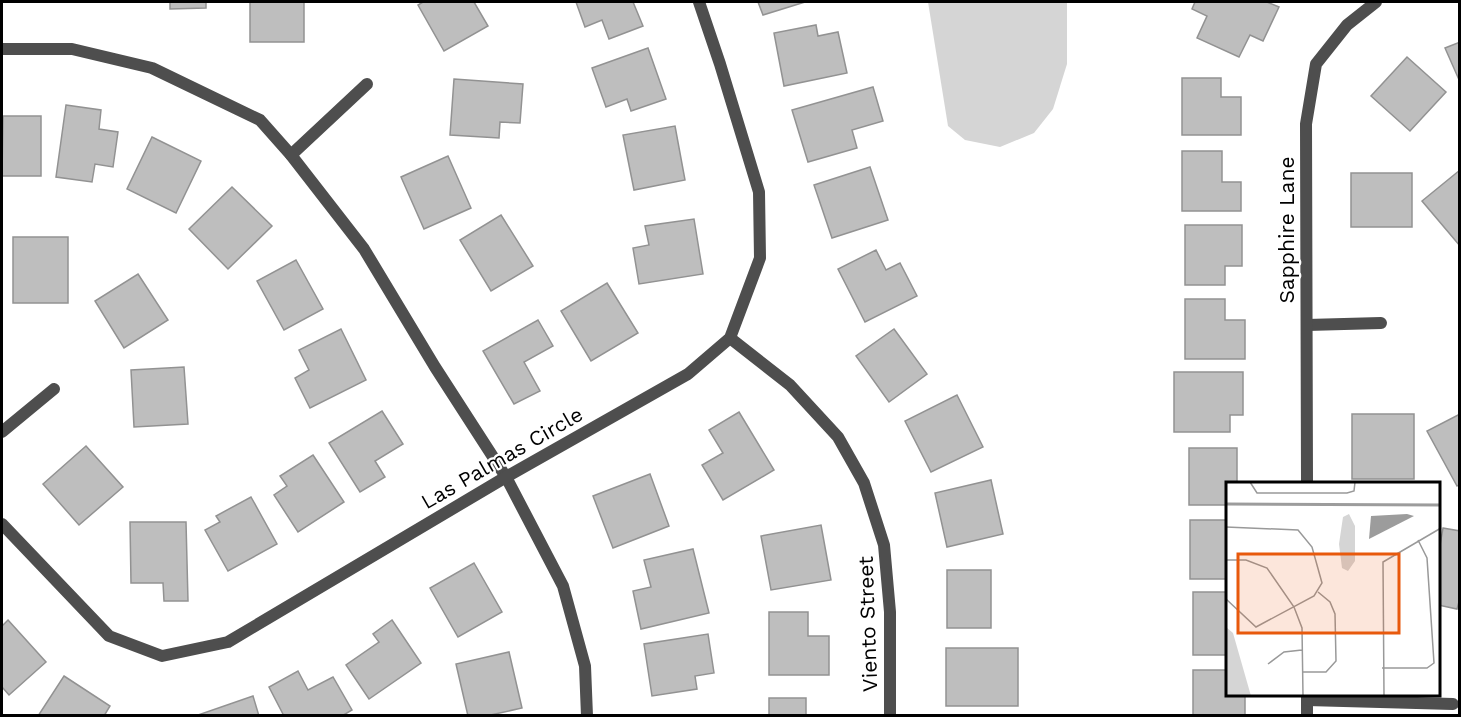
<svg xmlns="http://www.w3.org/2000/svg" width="1461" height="717" viewBox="0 0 1461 717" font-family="'Work Sans',sans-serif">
  <rect width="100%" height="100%" fill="#fff"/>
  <path fill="#d5d5d5" d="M928,2H1067V64L1053,109L1034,133L1000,147L965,140L948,126Z"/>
  <g fill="#bebebe" stroke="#929292" stroke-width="1.5">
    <path d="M170,2H206V8L170,9Z"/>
    <rect x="250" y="2" width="54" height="40"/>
    <path d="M423,2H474L488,26L444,51L418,5Z"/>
    <path d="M576,2H633L643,26L609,39L602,20L585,27Z"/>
    <path d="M758,2H805L763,15Z"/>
    <path d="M1195,2H1267L1279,7L1263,41L1250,35L1239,57L1197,38L1207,16L1192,9Z"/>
    <path d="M816,25L818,36L838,32L847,73L784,86L774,33Z"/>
    <path d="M1460,42V82L1445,48Z"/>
    <path d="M648,48L666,99L631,111L627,99L606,107L592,68Z"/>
    <path d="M1407,57L1446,92L1410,131L1371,96Z"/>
    <path d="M1182,78H1221V97H1241V135H1182Z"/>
    <path d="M454,79L523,84L520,123L500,122L499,138L450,135Z"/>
    <path d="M873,87L883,121L852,130L857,148L808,162L792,110Z"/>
    <path d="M66,105L101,110L99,129L118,132L113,167L95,164L92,182L56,177Z"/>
    <path d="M3,116H41V176H2Z"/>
    <path d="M675,126L685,180L634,190L623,135Z"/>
    <path d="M152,137L201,161L176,213L127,189Z"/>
    <path d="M1182,151H1222V182H1241V211H1182Z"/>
    <path d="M448,156L471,208L424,229L401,177Z"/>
    <path d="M870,167L888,220L832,238L814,185Z"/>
    <path d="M1460,170V246L1422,201Z"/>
    <rect x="1351" y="173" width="61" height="54"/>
    <path d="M232,187L272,226L228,269L189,229Z"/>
    <path d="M501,215L533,266L491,291L460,240Z"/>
    <path d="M694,219L703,274L639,284L633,248L649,245L645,226Z"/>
    <path d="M1185,225H1242V266H1225V285H1185Z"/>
    <rect x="13" y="237" width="55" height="66"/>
    <path d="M876,250L886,270L900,263L917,296L865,322L838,269Z"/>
    <path d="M296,260L323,309L284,330L257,281Z"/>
    <path d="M138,274L168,320L124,348L95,301Z"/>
    <path d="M607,283L638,333L591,361L561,311Z"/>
    <path d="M1185,299H1225V320H1245V359H1185Z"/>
    <path d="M538,320L553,346L524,362L540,391L514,404L483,351Z"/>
    <path d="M341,329L366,380L310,408L295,378L309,370L299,350Z"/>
    <path d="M894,329L927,374L889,402L856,356Z"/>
    <path d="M184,367L188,424L134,427L131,370Z"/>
    <path d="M1174,372H1243V415H1230V432H1174Z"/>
    <path d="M957,395L983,447L931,472L905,421Z"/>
    <path d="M382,411L403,444L375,461L385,477L360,492L329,443Z"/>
    <path d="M739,412L774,470L723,500L702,465L723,453L709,430Z"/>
    <rect x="1352" y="414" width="62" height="65"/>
    <path d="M1460,414V484L1457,486L1427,431Z"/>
    <path d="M86,446L123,487L79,525L43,484Z"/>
    <path d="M1189,448H1237V483H1227V505H1189Z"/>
    <path d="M313,455L344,502L298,532L274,495L287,486L280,476Z"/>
    <path d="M650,474L669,526L613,548L593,496Z"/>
    <path d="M991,480L1003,534L947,547L935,493Z"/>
    <path d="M251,497L277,544L228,571L205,530L220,522L216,516Z"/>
    <rect x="1190" y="520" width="37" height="59"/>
    <path d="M130,522H186L188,601H164L163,583H131Z"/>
    <path d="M821,525L831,580L771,590L761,536Z"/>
    <path d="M1443,528L1460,531V598L1457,609L1438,605V556Z"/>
    <path d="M693,549L709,613L641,629L633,591L651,587L644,560Z"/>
    <path d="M474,563L502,612L458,637L430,588Z"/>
    <rect x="947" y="570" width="44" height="58"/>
    <rect x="1193" y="592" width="34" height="63"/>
    <path d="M769,612H808V636H829V675H769Z"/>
    <path d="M8,620L46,662L9,695L2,687V626Z"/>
    <path d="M392,620L421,663L369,699L346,665L379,642L373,634Z"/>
    <path d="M708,634L714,673L695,676L697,689L652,696L644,644Z"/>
    <rect x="946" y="648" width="72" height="58"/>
    <path d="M509,652L522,708L486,716H468L456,664Z"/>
    <path d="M1193,670H1227V694H1245V716H1193Z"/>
    <path d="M298,671L308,690L333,677L352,710L342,716H284L269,687Z"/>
    <path d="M64,676L110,706L104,716H38Z"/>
    <path d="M253,696L259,716H198V715Z"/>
    <rect x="769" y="698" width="37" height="18"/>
  </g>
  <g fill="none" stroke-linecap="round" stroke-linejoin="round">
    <g stroke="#4e4e4e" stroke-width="12">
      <path d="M2,49H72L152,68L260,120L291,155L364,249L435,367L506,477L563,586L585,666L587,716"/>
      <path d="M291,155L367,84"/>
      <path d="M1307,325L1381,323"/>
      <path d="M730,338L790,385L838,437L864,483L884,545L890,612V716"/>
      <path d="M2,432L54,389"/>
      <path d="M1307,483L1306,124L1316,64L1347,25L1376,2"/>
      <path d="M2,524L109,636L162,656L228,642L506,477L688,374L730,338L760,258L759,192L720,64L699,2"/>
      <path d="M1307,694V716"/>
      <path d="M1307,700L1453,704"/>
    </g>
  </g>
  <g text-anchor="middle" stroke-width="4.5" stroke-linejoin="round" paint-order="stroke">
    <g font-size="21" fill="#000" stroke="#fff">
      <text transform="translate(1287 230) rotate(-90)" y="7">Sapphire Lane</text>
      <text transform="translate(502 458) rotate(-30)" y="7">Las Palmas Circle</text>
      <text transform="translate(868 624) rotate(-92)" y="7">Viento Street</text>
    </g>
  </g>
  <g transform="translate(1226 482)">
    <rect width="214" height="214" fill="#fff"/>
    <path d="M123,32L129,44V79L122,89L116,86L113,62L117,35ZM0,145L7,151L25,214H0Z" fill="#d5d5d5"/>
    <path d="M181,32L188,34L143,57L145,34Z" fill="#9c9c9c"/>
    <path fill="none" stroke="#9c9c9c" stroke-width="3" d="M0,22L215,23"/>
    <path fill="none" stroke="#999" stroke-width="1.5" d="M24,0L31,11H121L128,9L129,0M0,45L72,48L86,65L96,101L88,114L30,145L0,117M0,78H20L41,86L68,125L76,146L77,214M42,182L58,170L76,168M156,186H201L208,181L201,76L192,58M77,190H100L110,179L109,132L104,120L92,110M158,214L157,80L215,46"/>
    <path fill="#e8590c" fill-opacity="0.15" stroke="#e8590c" stroke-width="3" d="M12,72H173V151H12Z"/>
    <rect width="214" height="214" fill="none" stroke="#000" stroke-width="3"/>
  </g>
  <rect width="1461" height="717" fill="none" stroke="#000000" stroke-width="6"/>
</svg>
